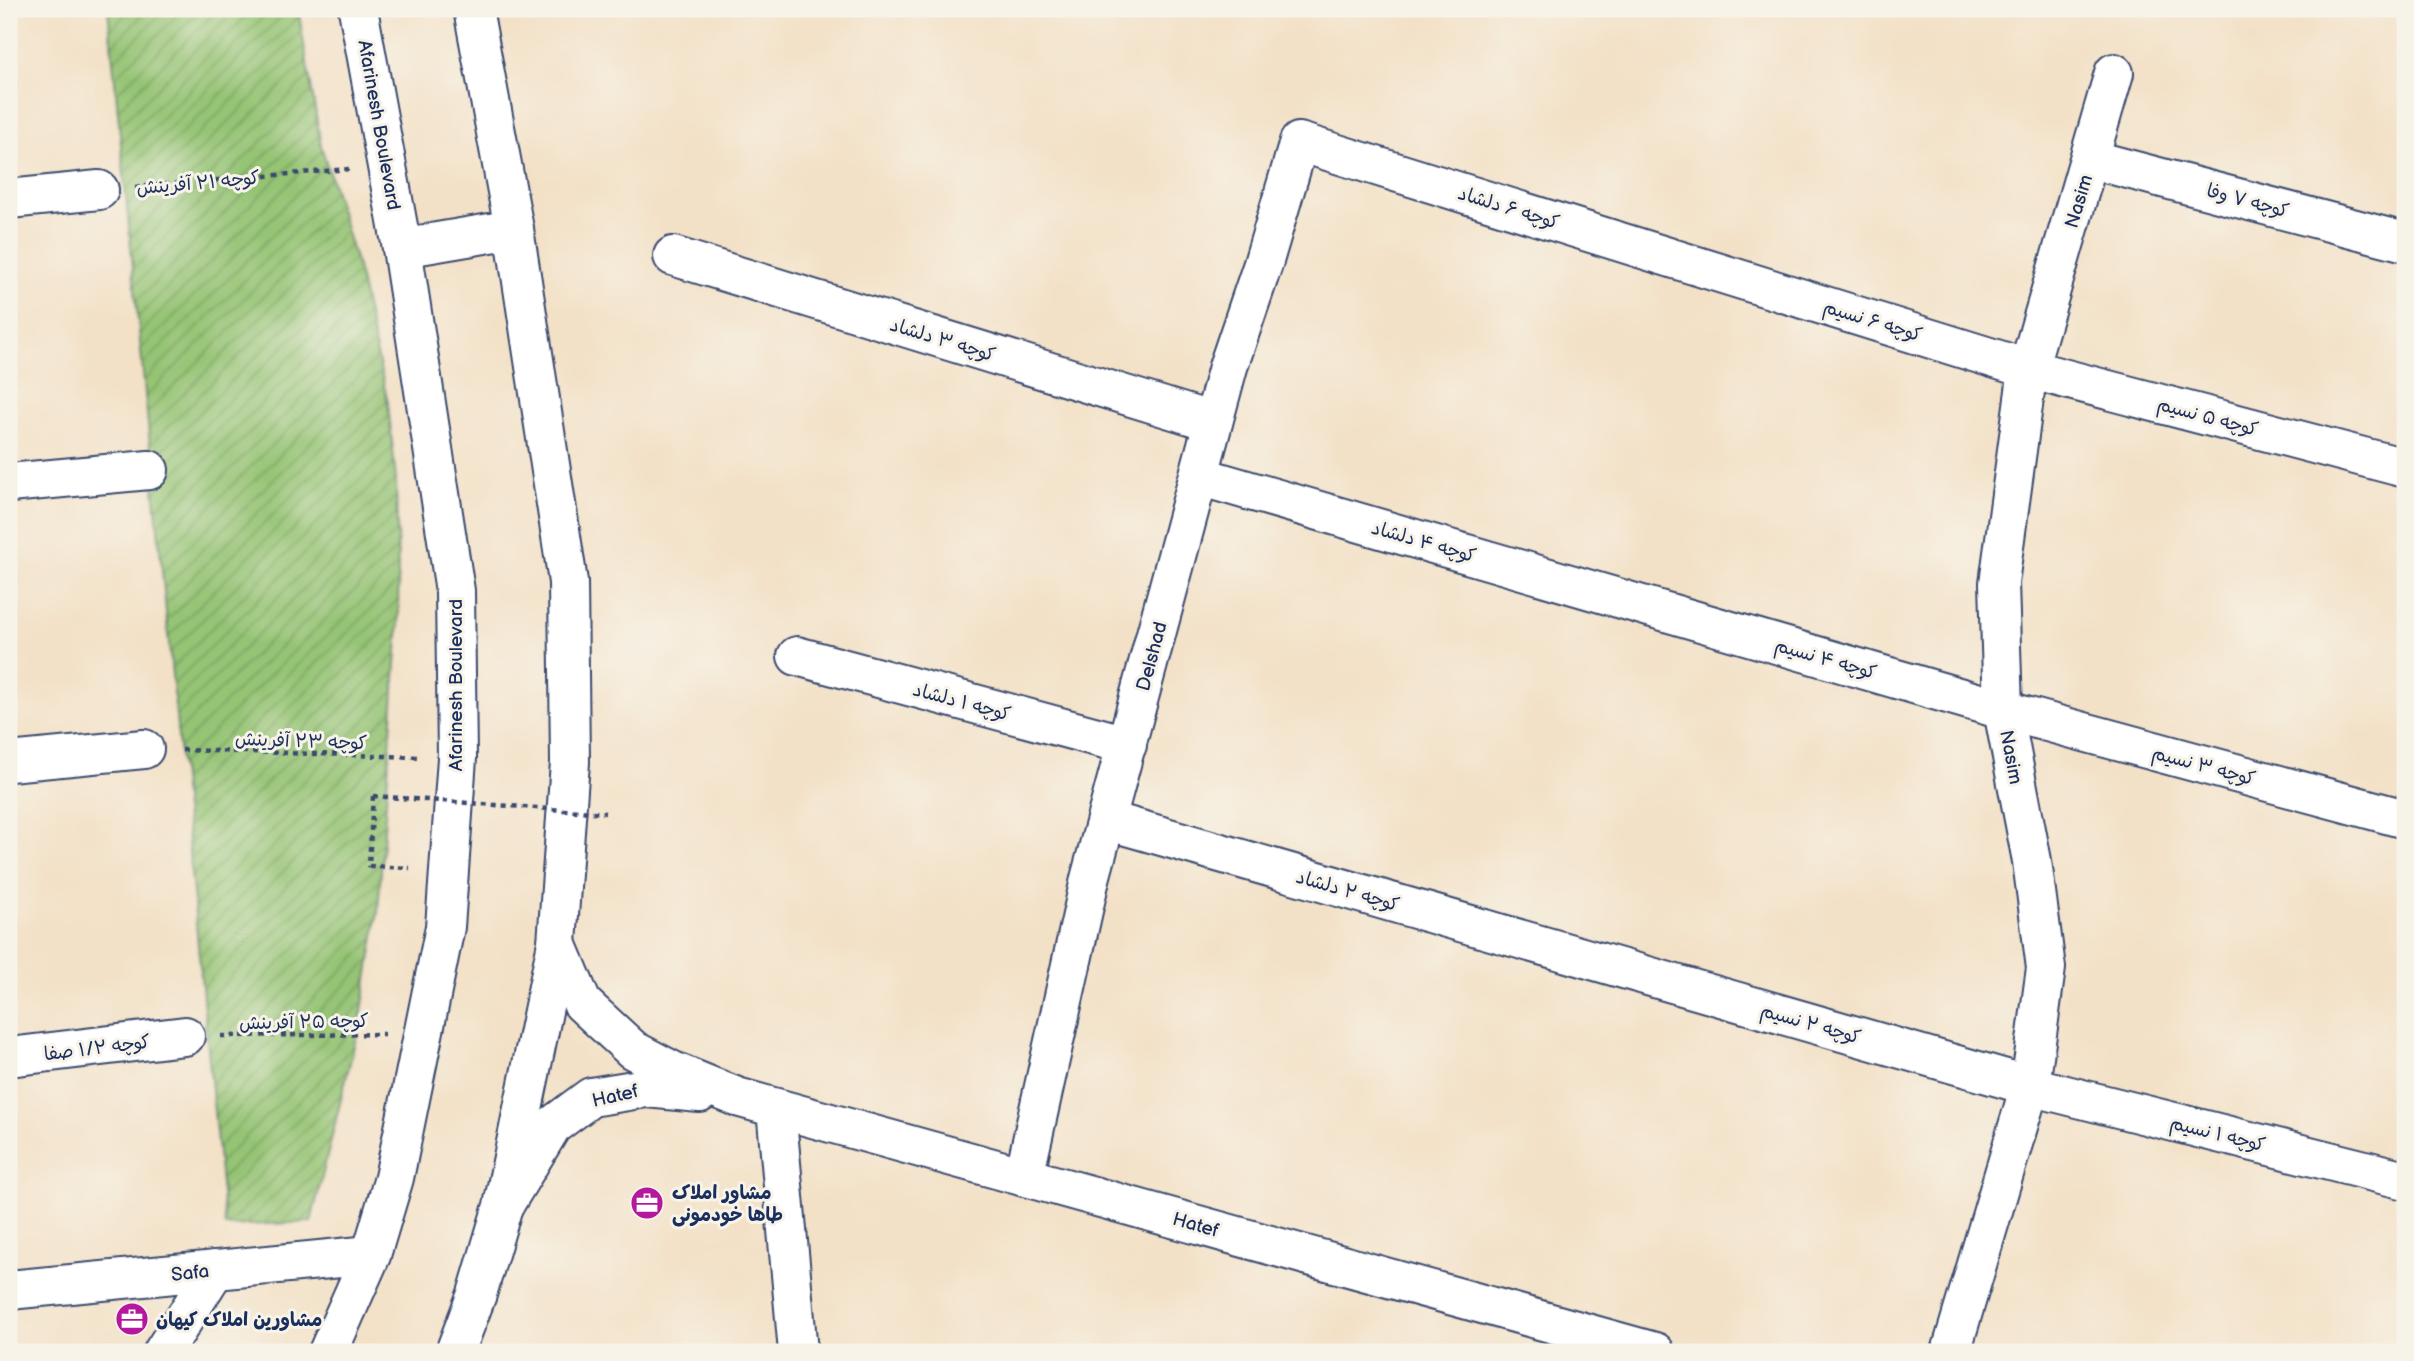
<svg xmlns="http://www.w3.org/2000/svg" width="2414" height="1361" viewBox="0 0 2414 1361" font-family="'Balsamiq Sans','Playpen Sans Arabic',sans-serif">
  <defs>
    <pattern id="garden-furrows" width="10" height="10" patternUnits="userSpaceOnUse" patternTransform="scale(1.75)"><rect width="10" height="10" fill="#95c474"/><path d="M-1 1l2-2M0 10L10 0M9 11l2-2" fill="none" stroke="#79a062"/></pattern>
  </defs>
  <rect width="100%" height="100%" fill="#f7f3e8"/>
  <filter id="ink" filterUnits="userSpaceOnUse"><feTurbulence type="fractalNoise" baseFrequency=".0143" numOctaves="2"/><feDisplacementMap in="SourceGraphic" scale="14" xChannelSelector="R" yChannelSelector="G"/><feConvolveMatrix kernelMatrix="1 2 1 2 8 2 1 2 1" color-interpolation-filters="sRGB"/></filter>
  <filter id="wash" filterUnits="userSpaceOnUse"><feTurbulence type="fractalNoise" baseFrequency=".00686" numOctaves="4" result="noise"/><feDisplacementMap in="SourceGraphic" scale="28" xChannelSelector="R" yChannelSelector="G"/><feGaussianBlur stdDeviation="1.57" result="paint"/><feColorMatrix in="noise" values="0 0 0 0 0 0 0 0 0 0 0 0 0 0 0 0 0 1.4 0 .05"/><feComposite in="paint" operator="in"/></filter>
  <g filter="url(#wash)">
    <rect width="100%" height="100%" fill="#f3e1c7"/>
    <path fill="url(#garden-furrows)" stroke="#587a69" stroke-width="2" d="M108,9H298L321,145L357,266L388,403L396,480L399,623L378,912L361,1017L311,1222L225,1226Z"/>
  </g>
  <g filter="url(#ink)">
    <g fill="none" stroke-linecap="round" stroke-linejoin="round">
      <defs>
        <g id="minor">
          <path d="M2090,159L2405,242"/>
          <path d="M9,199L99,190"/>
          <path d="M673,256L1213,422"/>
          <path d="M1199,476L2003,710L2405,819"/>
          <path d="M9,483L149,470"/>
          <path d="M797,656L1127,745"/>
          <path d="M9,762L144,749"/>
          <path d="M1106,820L2030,1086L2405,1180"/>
          <path d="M557,943L582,1003L633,1050L673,1071L737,1097L1655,1352"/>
          <path d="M9,1057L185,1036"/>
          <path d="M776,1108L798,1352"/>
          <path d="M1024,1177L1090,879L1228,367L1263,264L1299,142L2028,369L2405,468"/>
          <path d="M506,1202L552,1126L591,1097L646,1088L700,1093"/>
          <path d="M9,1290L371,1255"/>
          <path d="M163,1352L215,1270"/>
          <path d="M1951,1352L2030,1086L2046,968L2032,861L2003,710L1999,583L2028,369L2114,73"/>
        </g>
        <g id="major">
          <path d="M402,248L514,229"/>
          <path d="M328,1352L371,1255L394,1178L445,927L457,758L455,591L402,248L358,9"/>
          <path d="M455,1352L477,1294L503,1206L557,943L570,762L568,582L514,229L473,9"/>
        </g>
      </defs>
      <use href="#minor" stroke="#3b4a6e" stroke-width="42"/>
      <use href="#major" stroke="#3b4a6e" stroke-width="42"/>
      <g stroke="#3b4a6e" stroke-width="4.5" stroke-dasharray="5 5" stroke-linecap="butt">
        <path d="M135,187L349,169"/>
        <path d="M182,750L418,757"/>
        <path d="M373,796L369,866L410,868"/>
        <path d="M221,1036L384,1034"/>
      </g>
      <use href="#minor" stroke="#fff" stroke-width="38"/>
      <use href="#major" stroke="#fff" stroke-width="38"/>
      <path stroke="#3b4a6e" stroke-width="4.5" stroke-dasharray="5 5" stroke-linecap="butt" d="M373,796L605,813"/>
    </g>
  </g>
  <defs>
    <symbol id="office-disc" viewBox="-11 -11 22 22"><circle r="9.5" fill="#b5179e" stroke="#f7f3e8"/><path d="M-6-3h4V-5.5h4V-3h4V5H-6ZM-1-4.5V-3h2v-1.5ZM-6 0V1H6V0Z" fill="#fff"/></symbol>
  </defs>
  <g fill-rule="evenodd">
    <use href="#office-disc" x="628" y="1184" width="38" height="38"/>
    <use href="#office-disc" x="113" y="1300" width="38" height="38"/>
  </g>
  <g text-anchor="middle" stroke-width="6" stroke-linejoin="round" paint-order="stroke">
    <g font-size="19" fill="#1b2f5e" stroke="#f7f3e8">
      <text transform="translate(380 125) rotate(80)" y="7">Afarinesh Boulevard</text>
      <text transform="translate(198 182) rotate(-5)" y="7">کوچه ۲۱ آفرینش</text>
      <text transform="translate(2248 200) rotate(15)" y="7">کوچه ۷ وفا</text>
      <text transform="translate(2078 201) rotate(-73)" y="7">Nasim</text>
      <text transform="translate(1509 207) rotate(17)" y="7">کوچه ۶ دلشاد</text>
      <text transform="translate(1873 320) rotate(17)" y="7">کوچه ۶ نسیم</text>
      <text transform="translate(943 339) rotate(17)" y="7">کوچه ۳ دلشاد</text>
      <text transform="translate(2208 416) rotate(15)" y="7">کوچه ۵ نسیم</text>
      <text transform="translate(1424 541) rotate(16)" y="7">کوچه ۴ دلشاد</text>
      <text transform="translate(1151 656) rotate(-75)" y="7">Delshad</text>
      <text transform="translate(1826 658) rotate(16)" y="7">کوچه ۴ نسیم</text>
      <text transform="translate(455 685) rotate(-90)" y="7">Afarinesh Boulevard</text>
      <text transform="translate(962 701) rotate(15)" y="7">کوچه ۱ دلشاد</text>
      <text transform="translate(301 740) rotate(2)" y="7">کوچه ۲۳ آفرینش</text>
      <text transform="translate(2012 757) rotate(79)" y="7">Nasim</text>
      <text transform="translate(2204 765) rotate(15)" y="7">کوچه ۳ نسیم</text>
      <text transform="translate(1348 890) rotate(16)" y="7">کوچه ۲ دلشاد</text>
      <text transform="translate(304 1021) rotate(-1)" y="7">کوچه ۲۵ آفرینش</text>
      <text transform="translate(1811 1023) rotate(16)" y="7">کوچه ۲ نسیم</text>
      <text transform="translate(97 1047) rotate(-7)" y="7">کوچه ۱/۲ صفا</text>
      <text transform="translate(615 1095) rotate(-13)" y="7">Hatef</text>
      <text transform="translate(2218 1133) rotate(14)" y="7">کوچه ۱ نسیم</text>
      <text transform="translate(1196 1224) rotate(16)" y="7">Hatef</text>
      <text transform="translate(190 1272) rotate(-6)" y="7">Safa</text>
    </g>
    <g font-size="19" font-weight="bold" fill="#1b2f5e" stroke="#f7f3e8" text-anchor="start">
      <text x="672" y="1199">مشاور املاک<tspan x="672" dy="22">طاها خودمونی</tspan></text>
      <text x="156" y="1326">مشاورین املاک کیهان</text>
    </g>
  </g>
  <rect width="2414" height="1361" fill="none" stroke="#f7f3e8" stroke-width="35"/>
</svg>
